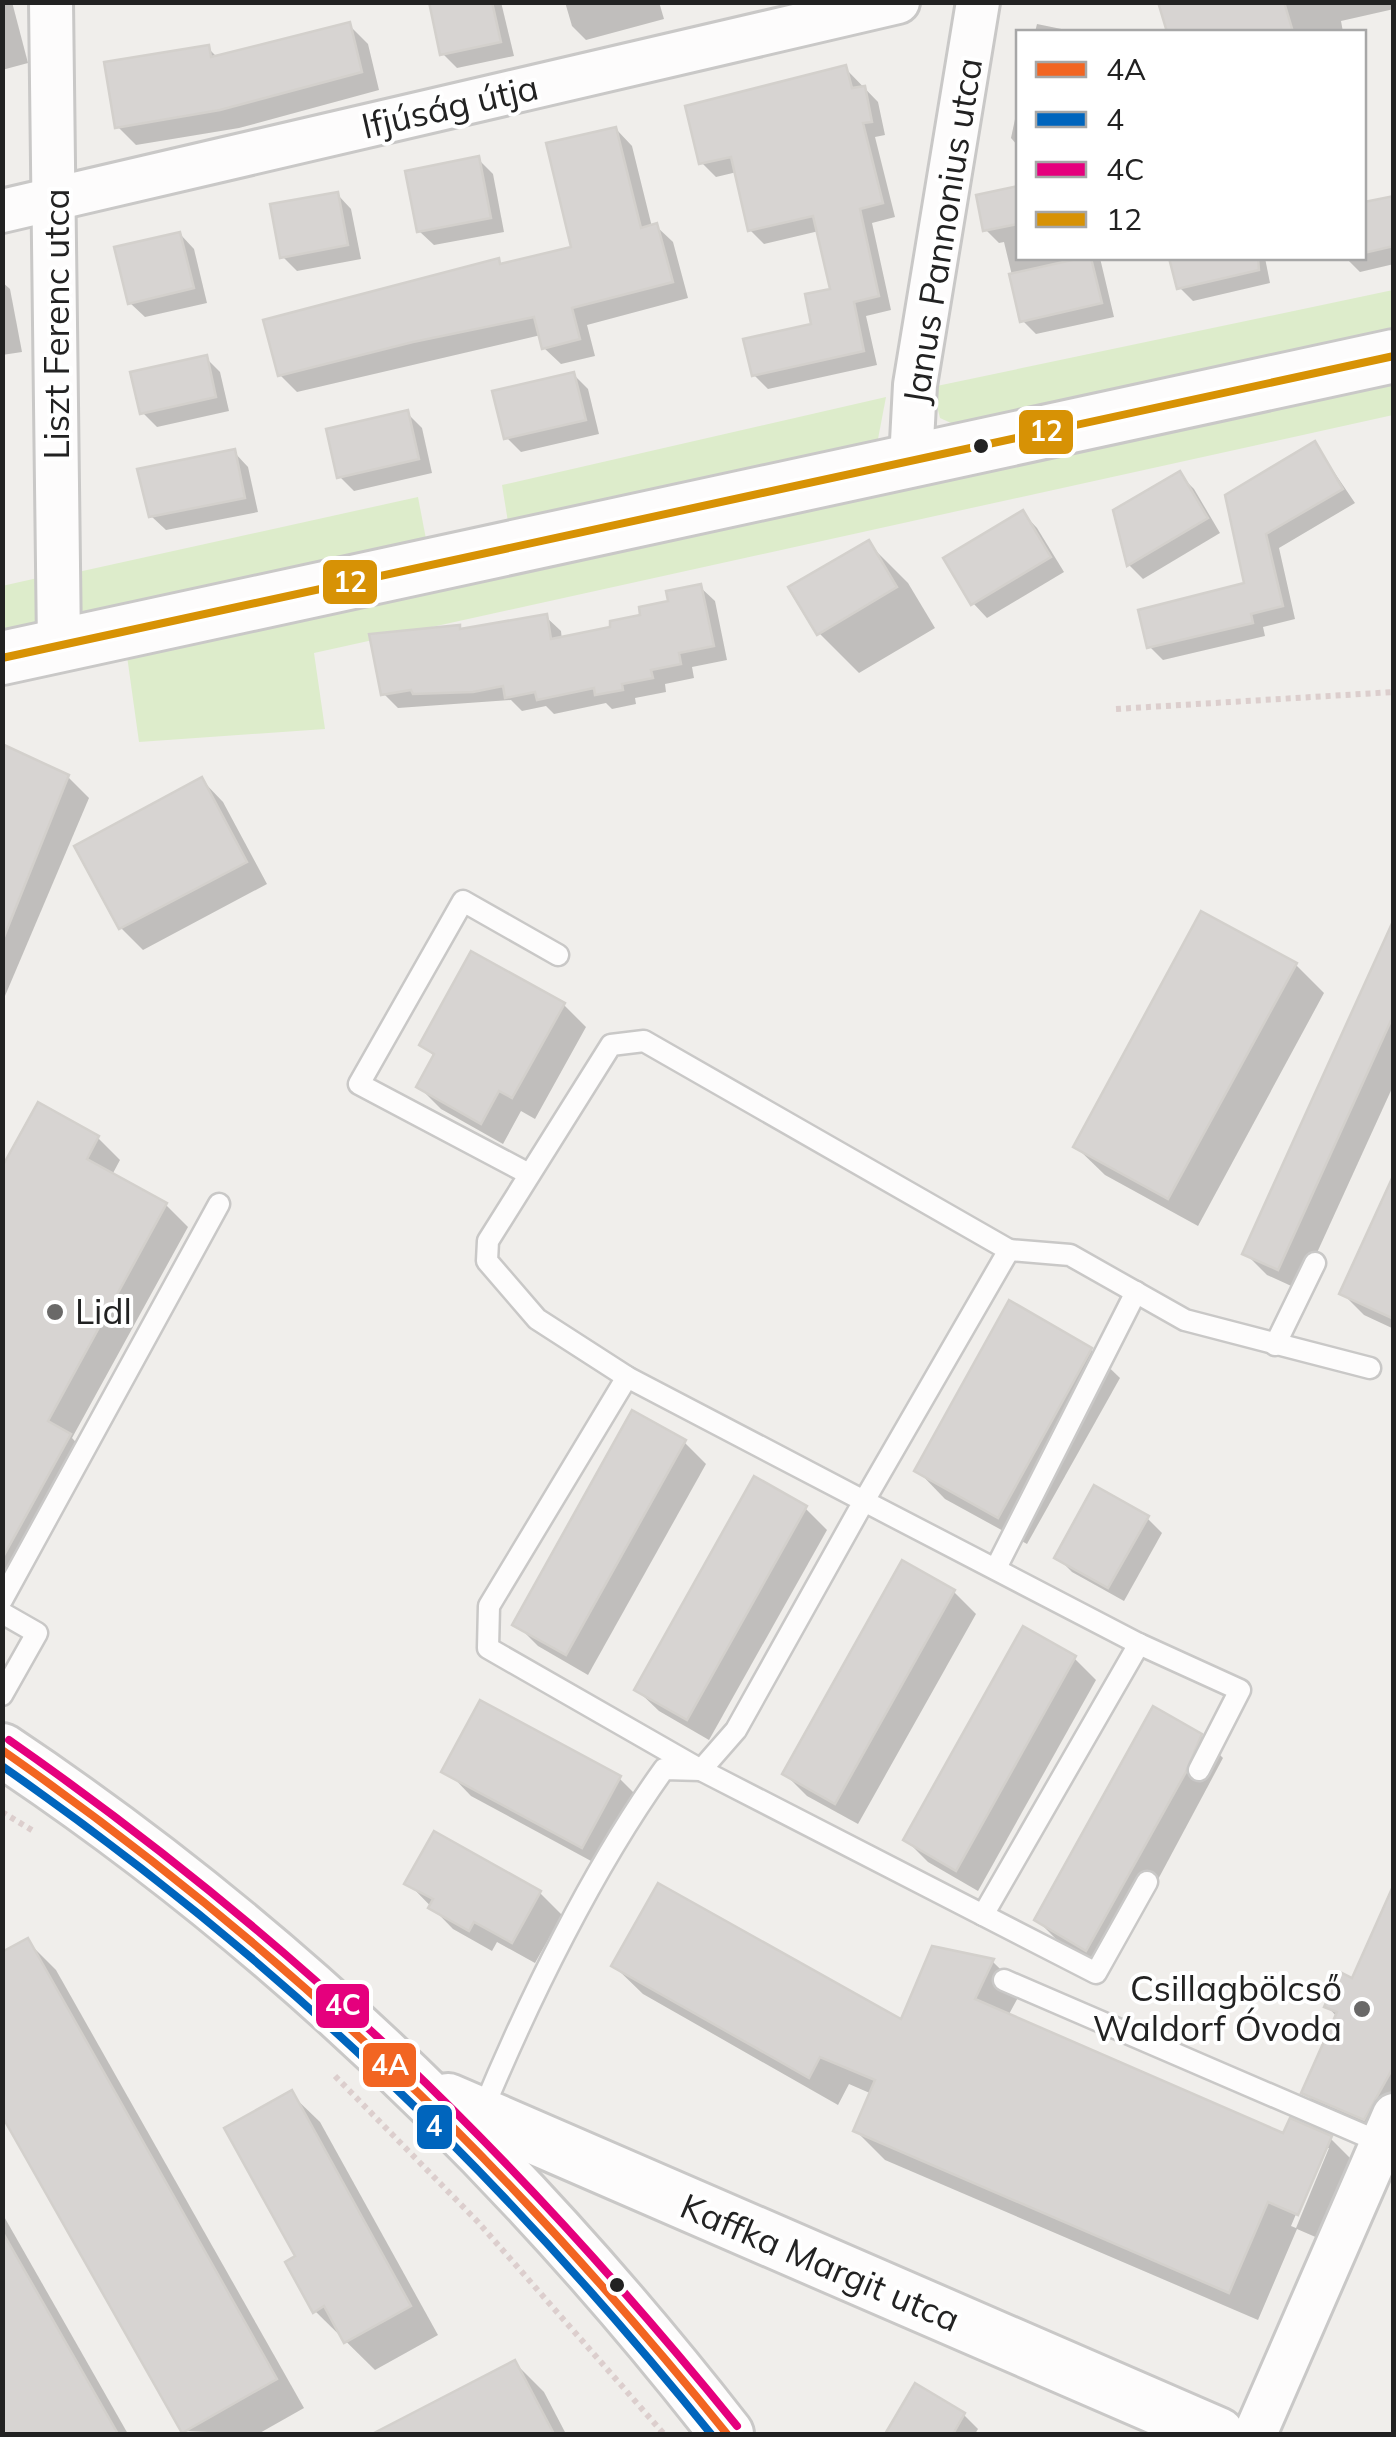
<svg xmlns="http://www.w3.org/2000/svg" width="1396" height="2437" viewBox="0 0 1396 2437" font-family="Mulish,sans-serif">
  <rect width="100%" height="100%" fill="#f0eeeb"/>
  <g fill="#ddeccb">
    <path d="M1393,290V336L962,428L940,418L932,387Z"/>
    <path d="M1393,382V415L314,653L325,729L139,742L127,656Z"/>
    <path d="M886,397L878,439L508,522L502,485Z"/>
    <path d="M418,497L426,539L82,616L78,572Z"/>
    <path d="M42,577L40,623L3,631L2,586Z"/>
  </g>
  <g fill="#0003" fill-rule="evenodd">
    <path d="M2,2H12L28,63L2,70Z"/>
    <path d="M431,2H501L514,56L457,68L443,54Z"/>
    <path d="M565,2H659L664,19L586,40L572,26Z"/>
    <path d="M1394,2V9L1341,21L1343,32H1169L1161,3Z"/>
    <path d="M1037,24L1076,32H1035Z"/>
    <path d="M349,25L368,44L379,90L239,128L136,145L117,126L208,48L218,58Z"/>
    <path d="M845,68L878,102L885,135L875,137L895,217L872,223L891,310L866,316L877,365L768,389L754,375L814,326L833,291L819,231L764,244L750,230L737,172L716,177L702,163Z"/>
    <path d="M1018,105V146L1011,138Z"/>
    <path d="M616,129L632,146L652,227L656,226L673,242L688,298L587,325L595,356L561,364L544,348L541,335L297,392L280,375L498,261L503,266L574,249Z"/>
    <path d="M478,159L493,174L504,232L434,245L419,231Z"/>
    <path d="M1018,189V258H1100L1114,317L1036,334L1023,321L1004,242L999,243L986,230L979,197Z"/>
    <path d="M337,194L351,209L361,259L297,271L282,256Z"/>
    <path d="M1394,198V264L1360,272L1346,258H1364V205Z"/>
    <path d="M180,234L194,249L207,303L145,317L130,303Z"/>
    <path d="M1172,258H1265L1270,283L1193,301L1179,287Z"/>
    <path d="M2,282L10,289L22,352L2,355Z"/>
    <path d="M206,358L220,372L229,411L157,427L142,412Z"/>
    <path d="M574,375L588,389L599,434L521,452L506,437Z"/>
    <path d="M407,413L422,428L432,473L354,491L339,476Z"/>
    <path d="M1315,444L1355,503L1279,548L1295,619L1263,627L1265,636L1163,660L1149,646L1247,584L1228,496Z"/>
    <path d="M234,452L248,467L258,512L166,530L151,516Z"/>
    <path d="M1179,474L1194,489L1220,533L1143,579L1129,565L1116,512Z"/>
    <path d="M1023,513L1037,528L1064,572L987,618L973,603Z"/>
    <path d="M868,543L908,583L935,628L859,673L819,633Z"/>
    <path d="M700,587L715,601L727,660L692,667L694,678L665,684L666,692L635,698L636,704L612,709L606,703L554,714L546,706L522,711L511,700L398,708L384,694L459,627L463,631L546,617L561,631L562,640L613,629Z"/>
    <path d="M2,746L68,777L89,798L2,1003Z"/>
    <path d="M202,780L223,802L267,884L143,950L121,928Z"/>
    <path d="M1394,932V1084L1300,1290L1267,1275L1245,1253Z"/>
    <path d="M1296,965L1324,993L1198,1226L1105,1175L1076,1147Z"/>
    <path d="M564,1005L586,1027L535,1119L521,1111L503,1144L441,1109L419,1087L435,1057L422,1044Z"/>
    <path d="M39,1105L98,1138L120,1160L112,1175L166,1205L188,1227L72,1438L91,1458L2,1595V1172Z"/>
    <path d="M1394,1203V1329L1364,1315L1342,1293Z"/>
    <path d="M1091,1350L1120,1378L1027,1544L945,1499L917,1470Z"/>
    <path d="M684,1442L706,1464L588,1675L538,1646L516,1624Z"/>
    <path d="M805,1508L827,1530L709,1740L659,1711L637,1690Z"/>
    <path d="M1147,1518L1162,1533L1124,1601L1072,1572L1057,1557Z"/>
    <path d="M954,1592L976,1614L858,1824L807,1796L785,1774Z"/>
    <path d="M1074,1658L1096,1680L978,1891L928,1862L906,1840Z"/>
    <path d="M1201,1736L1223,1758L1109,1971L1059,1942L1037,1920Z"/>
    <path d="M449,1773L619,1778L641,1800L604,1868L471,1796Z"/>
    <path d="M408,1883L540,1893L562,1915L535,1963L497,1942L492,1951L453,1929Z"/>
    <path d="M1394,1906V2130L1387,2141L1326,2114L1304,2092L1337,2017L1327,2006L1353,1982Z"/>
    <path d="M27,1941L56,1970L304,2408L258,2434L184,2431Z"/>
    <path d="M933,1949L993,1962L1022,1990L1008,2016L1284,2137L1330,2138L1359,2167L1327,2242L1297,2229L1258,2320L885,2160L856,2131L872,2094L849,2084L838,2105L643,1994L614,1966L902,2023ZM1324,2148H1329L1296,2228L1291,2226Z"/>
    <path d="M291,2094L320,2122L438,2335L375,2370L315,2311Z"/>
    <path d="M2,2213L128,2434H2Z"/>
    <path d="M515,2363L544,2392L566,2434H378Z"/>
    <path d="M916,2387L964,2415L978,2429L975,2434H888Z"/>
  </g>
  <g fill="#d7d4d2" stroke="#d3d0cc" stroke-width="2.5">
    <path d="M429,2H492L501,42L440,55Z"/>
    <path d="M1158,2H1284L1293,32H1167Z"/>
    <path d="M350,22L362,72L220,110L115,128L104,62L209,45L211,57Z"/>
    <path d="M846,65L852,88L865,86L872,122L863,123L883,203L860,209L879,296L854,302L864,351L752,376L743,339L811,324L805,294L830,289L813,216L748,231L731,157L699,164L685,106Z"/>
    <path d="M616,127L641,228L657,223L673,282L572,308L580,339L542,349L534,317L413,342L278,376L263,320L499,258L500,264L571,247L546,143Z"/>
    <path d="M479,156L491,218L417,232L405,171Z"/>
    <path d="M1018,186V224L983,231L976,195Z"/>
    <path d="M338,192L348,245L280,258L270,204Z"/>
    <path d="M1394,196V246L1364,253V202Z"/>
    <path d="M180,232L194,288L128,304L114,247Z"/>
    <path d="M1081,258H1091L1102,303L1020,322L1009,274Z"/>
    <path d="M1169,258H1258L1259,270L1177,289Z"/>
    <path d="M207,355L216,397L140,414L130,372Z"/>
    <path d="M574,372L586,420L504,439L492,391Z"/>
    <path d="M408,410L419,459L337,478L326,429Z"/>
    <path d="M1315,441L1343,489L1266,534L1283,606L1251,614L1253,623L1147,648L1138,610L1244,583L1225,495Z"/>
    <path d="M235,449L245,498L149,517L137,469Z"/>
    <path d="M1180,471L1208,518L1127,566L1113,510Z"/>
    <path d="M1023,510L1051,557L971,605L943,558Z"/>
    <path d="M869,540L897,587L817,635L788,587Z"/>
    <path d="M701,584L714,646L679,653L681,664L651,670L653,678L622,684L623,690L595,695L594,688L537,700L535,692L505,698L503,686L473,692L413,694L411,690L381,695L369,634L460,625V629L547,614L551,639L610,627V621L640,615L639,607L668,601L666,591Z"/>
    <path d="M2,744L69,775L4,937L2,936Z"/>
    <path d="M202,777L247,862L119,929L74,846Z"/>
    <path d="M1201,911L1297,963L1168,1199L1073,1147Z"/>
    <path d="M1394,919V1014L1278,1270L1242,1254Z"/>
    <path d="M471,951L565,1003L512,1098L499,1091L481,1124L416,1087L434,1054L419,1045Z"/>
    <path d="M38,1102L99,1136L87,1159L167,1203L48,1421L71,1434L2,1559V1167Z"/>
    <path d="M1394,1174V1319L1339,1294Z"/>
    <path d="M1009,1300L1092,1348L998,1518L914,1471Z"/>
    <path d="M632,1410L686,1440L566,1655L512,1625Z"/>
    <path d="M754,1476L807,1506L687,1720L634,1690Z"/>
    <path d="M1094,1485L1149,1516L1108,1588L1054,1558Z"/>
    <path d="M902,1560L955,1590L835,1804L782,1774Z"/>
    <path d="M1023,1626L1076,1656L956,1871L903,1840Z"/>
    <path d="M480,1700L621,1776L582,1848L441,1772Z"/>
    <path d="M1153,1706L1202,1734L1186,1772L1086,1951L1034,1920Z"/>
    <path d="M434,1831L541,1891L512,1943L474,1922L469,1931L428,1908L433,1899L404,1884Z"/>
    <path d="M658,1883L901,2019L932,1946L994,1959L975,1999L1283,2133L1290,2118L1332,2136L1298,2215L1268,2202L1229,2293L853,2131L875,2080L820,2057L809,2078L611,1966Z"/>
    <path d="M1394,1884V2066L1364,2120L1301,2093L1337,2012L1324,2007L1340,1972L1352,1978Z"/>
    <path d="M28,1938L277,2379L182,2433L2,2116V1952Z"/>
    <path d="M292,2090L411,2306L344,2343L324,2306L313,2313L285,2262L295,2256L224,2128Z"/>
    <path d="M2,2231L118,2434H2Z"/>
    <path d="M515,2360L554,2434H372Z"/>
    <path d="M915,2383L965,2413L953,2434H885Z"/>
  </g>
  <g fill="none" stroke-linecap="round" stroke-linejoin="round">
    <defs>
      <g id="service">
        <path d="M529,1174L359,1084L463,901L558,955"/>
        <path d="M1009,1250L1070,1255L1185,1320L1370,1368"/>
        <path d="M1275,1345L1315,1263"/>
        <path d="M627,1377L489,1606L488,1648L701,1770L1096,1973L1147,1882"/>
        <path d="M996,1568L1136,1292"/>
        <path d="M2,1600L219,1204"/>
        <path d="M2,1613L37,1633L2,1695"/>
        <path d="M983,1915L1139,1644"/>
        <path d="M1004,1980L1382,2143"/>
        <path d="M482,2112C529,1999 593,1868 664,1769L701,1770L736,1730L864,1501L627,1377L537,1319L487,1261L488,1241L611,1045L644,1041L1009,1250L864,1501L1139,1644L1240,1690L1199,1770"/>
      </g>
      <g id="minor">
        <path d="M51,2L59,645"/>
        <path d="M2,211L898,2"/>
        <path d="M911,460L915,385L978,2"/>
        <path d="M1255,2434L1394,2115"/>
      </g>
      <g id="tertiary">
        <path d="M2,658L1394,356"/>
        <path d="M2,1750C281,1936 521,2170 727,2434"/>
        <path d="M448,2100L1218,2434"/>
      </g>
    </defs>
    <use href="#service" stroke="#c9c8c7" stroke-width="25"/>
    <use href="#minor" stroke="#c9c8c7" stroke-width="48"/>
    <use href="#tertiary" stroke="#c9c8c7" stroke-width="58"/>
    <g stroke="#dccecd" stroke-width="6" stroke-dasharray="5 5" stroke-linecap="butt">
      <path d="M1116,709L1394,692"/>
      <path d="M2,1812L35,1832"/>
      <path d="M335,2076L478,2222L664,2434"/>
    </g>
    <use href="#service" stroke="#fdfcfc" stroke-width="20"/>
    <use href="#minor" stroke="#fdfcfc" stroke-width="42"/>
    <use href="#tertiary" stroke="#fdfcfc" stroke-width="52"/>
    <defs>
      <path id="bus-1" d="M2,1750C289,1951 508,2163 727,2434"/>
      <path id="bus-2" d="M2,1766C279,1959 500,2173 711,2434"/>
      <path id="bus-3" d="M9,1740C297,1941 516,2154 737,2426"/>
      <path id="bus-4" d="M2,658L1394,356"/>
    </defs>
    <use href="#bus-1" stroke="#fff" stroke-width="15"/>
    <use href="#bus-2" stroke="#fff" stroke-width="15"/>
    <use href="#bus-3" stroke="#fff" stroke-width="15"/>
    <use href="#bus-4" stroke="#fff" stroke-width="15"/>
    <use href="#bus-1" stroke="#f26522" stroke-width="8"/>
    <use href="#bus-2" stroke="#0065bd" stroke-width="8"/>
    <use href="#bus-3" stroke="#e5007d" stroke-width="8"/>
    <use href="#bus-4" stroke="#d79205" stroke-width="8"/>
  </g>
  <g fill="#222" stroke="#fff" stroke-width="4">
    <circle cx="981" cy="446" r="9"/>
    <circle cx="617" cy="2285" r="9"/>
  </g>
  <g fill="#6a6968" stroke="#fff" stroke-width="4">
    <circle cx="55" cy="1312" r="10"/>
    <circle cx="1362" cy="2009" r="10"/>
  </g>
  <g text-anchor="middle" stroke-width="8" stroke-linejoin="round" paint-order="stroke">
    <g font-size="35" fill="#222" stroke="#fff">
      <text transform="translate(450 107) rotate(-13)" y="12">Ifjúság útja</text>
      <text transform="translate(943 231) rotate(-81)" y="12">Janus Pannonius utca</text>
      <text transform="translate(57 324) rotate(-90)" y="12">Liszt Ferenc utca</text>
      <text transform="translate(820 2263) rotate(23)" y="12">Kaffka Margit utca</text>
    </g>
    <g font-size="35" fill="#222" stroke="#fff" text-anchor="start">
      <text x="75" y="1324">Lidl</text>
      <text x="1342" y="2001" text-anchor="end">Csillagbölcső<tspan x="1342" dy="40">Waldorf Óvoda</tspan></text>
    </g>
  </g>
  <g stroke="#fff" stroke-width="4">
    <rect x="1017" y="408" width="58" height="48" rx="10" fill="#d79205"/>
    <rect x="321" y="558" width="58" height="48" rx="10" fill="#d79205"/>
    <rect x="314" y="1982" width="57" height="48" rx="10" fill="#e5007d"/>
    <rect x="361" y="2041" width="57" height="48" rx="10" fill="#f26522"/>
    <rect x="415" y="2103" width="39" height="48" rx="10" fill="#0065bd"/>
  </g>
  <g font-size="28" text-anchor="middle" font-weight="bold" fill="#fff">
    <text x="1046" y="441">12</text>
    <text x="350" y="592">12</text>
    <text x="343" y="2015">4C</text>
    <text x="390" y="2075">4A</text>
    <text x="434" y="2136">4</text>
  </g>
  <rect width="1396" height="2437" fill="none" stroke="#222222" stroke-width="10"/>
  <rect x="1016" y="30" width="350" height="230" fill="#ffffff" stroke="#a7a7a7" stroke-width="2.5"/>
  <rect x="1036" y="62" width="50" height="15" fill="#f26522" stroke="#a7a7a7" stroke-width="2.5"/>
  <text x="1106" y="80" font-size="30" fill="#222222">4A</text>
  <rect x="1036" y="112" width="50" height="15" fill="#0065bd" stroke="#a7a7a7" stroke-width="2.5"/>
  <text x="1106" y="130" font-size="30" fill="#222222">4</text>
  <rect x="1036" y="162" width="50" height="15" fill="#e5007d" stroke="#a7a7a7" stroke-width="2.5"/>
  <text x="1106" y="180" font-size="30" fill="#222222">4C</text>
  <rect x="1036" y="212" width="50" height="15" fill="#d79205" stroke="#a7a7a7" stroke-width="2.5"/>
  <text x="1106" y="230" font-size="30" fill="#222222">12</text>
</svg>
